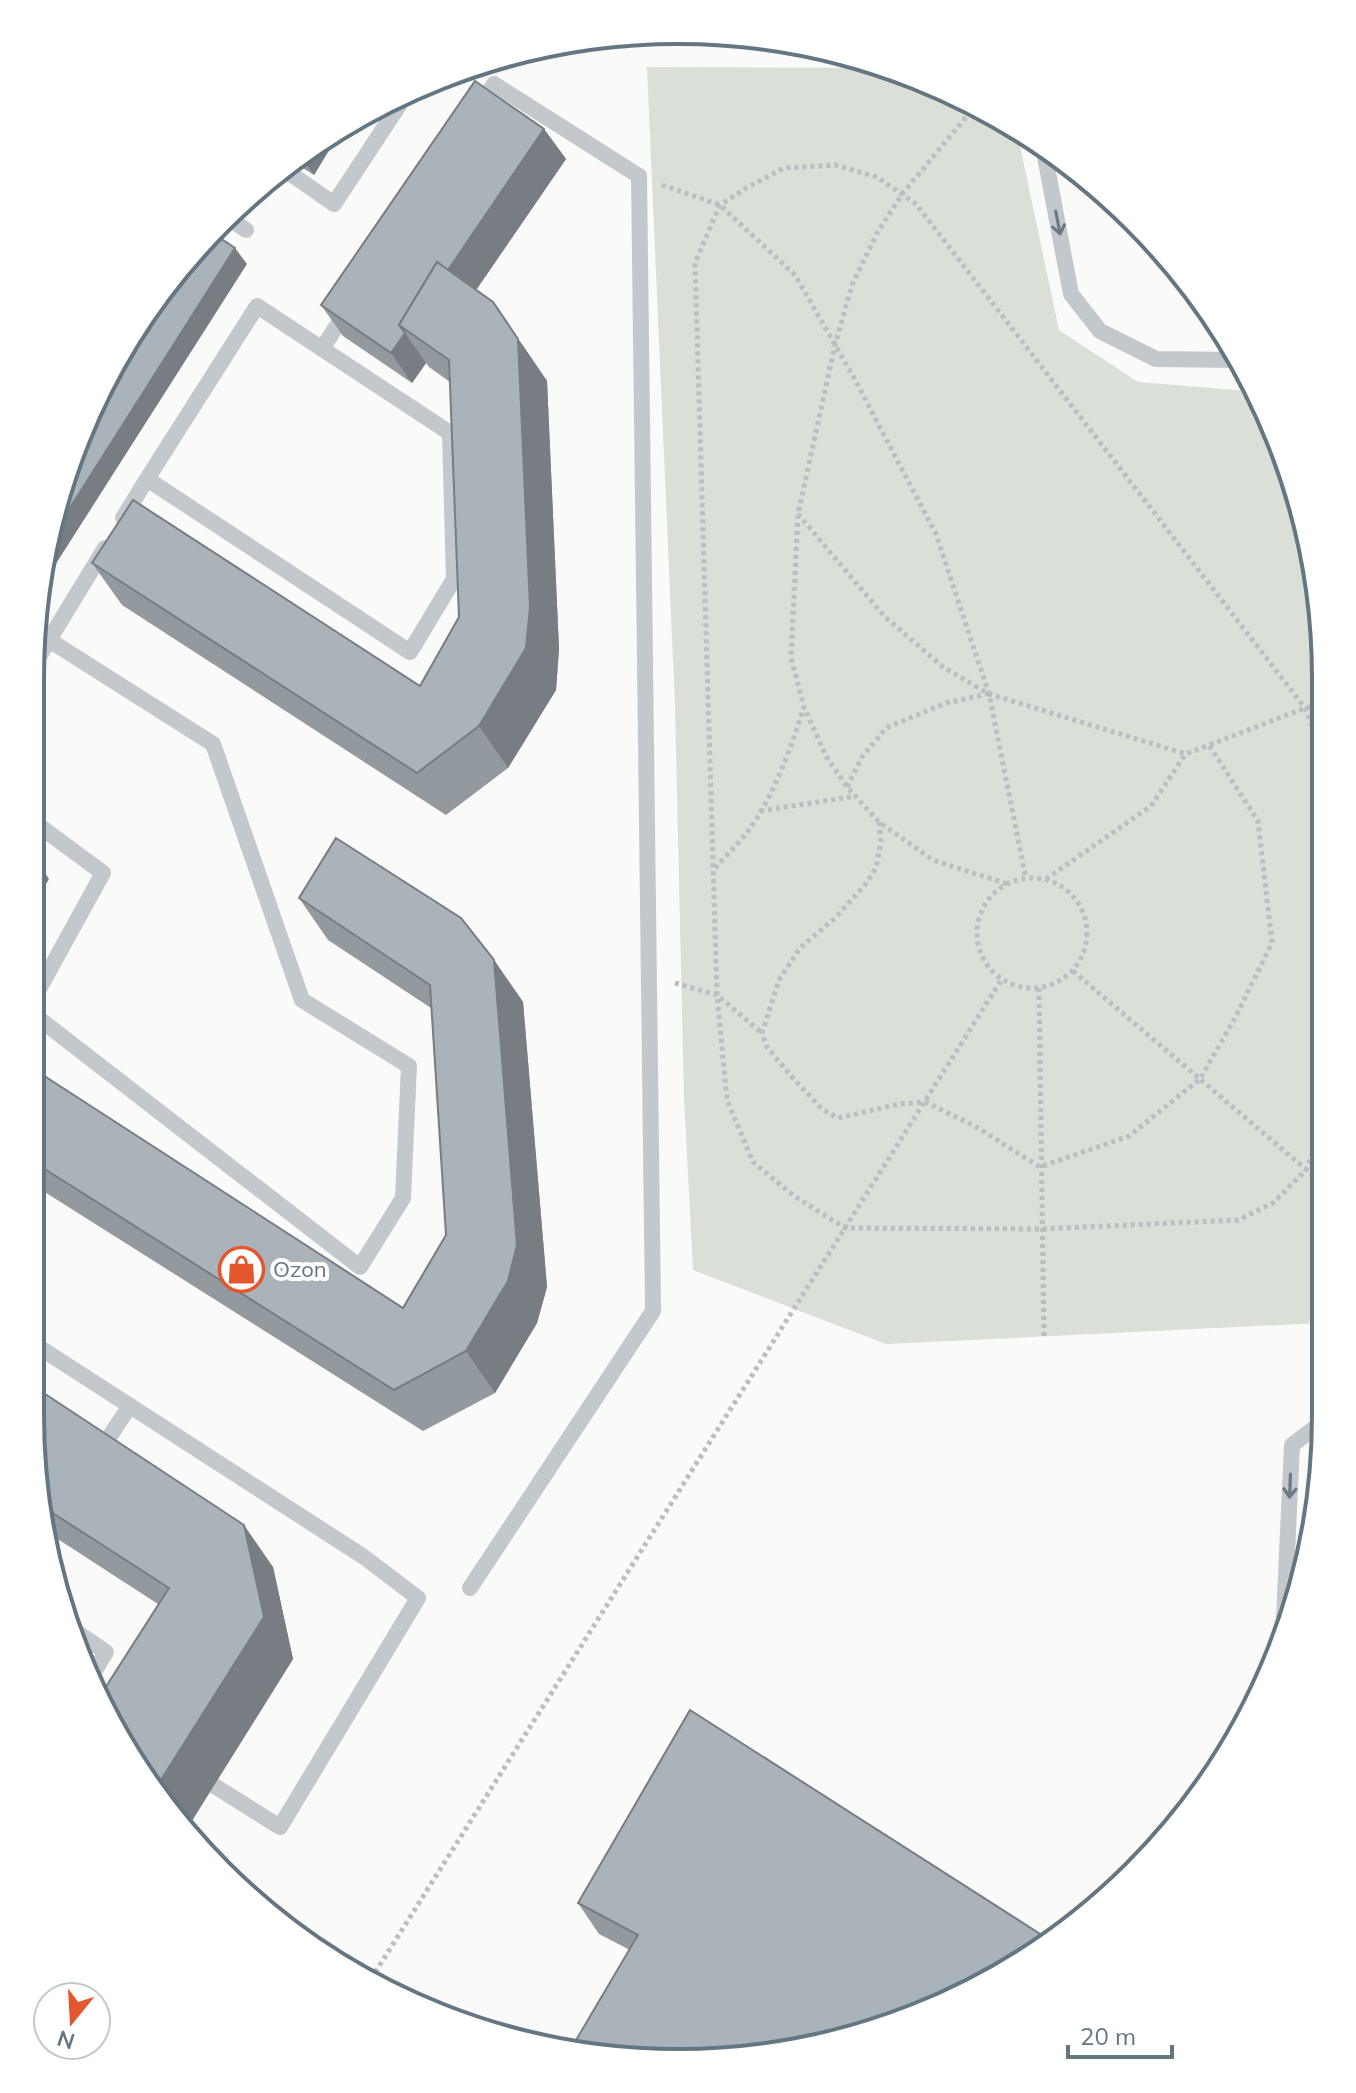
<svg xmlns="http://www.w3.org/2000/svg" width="1356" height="2093" viewBox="0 0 1356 2093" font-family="Mulish,sans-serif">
  <rect width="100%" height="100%" fill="#fafaf8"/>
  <path fill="#dadfd7" d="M647,67L894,68L1002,117L1016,127L1059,330L1138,382L1259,392L1304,511L1325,636L1321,1323L886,1344L693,1270L684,1098L675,706Z"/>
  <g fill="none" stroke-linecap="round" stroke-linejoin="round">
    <g stroke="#bbbfc2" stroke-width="5" stroke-dasharray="4 4" stroke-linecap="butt">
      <path d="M976,105L903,193L877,233L852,285L835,345L798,514L791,658L804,707L826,756L847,787L879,822L933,860L1007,884"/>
      <path d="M662,185L720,205L795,275L853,376L936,534L989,694L1026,879"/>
      <path d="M798,514L884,616L943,667L989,694L1186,754L1305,708L1324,704"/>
      <path d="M847,787L862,757L886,728L946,703L988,694"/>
      <path d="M760,811L856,796"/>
      <path d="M879,822L881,841L876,868L865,885L836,917L800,948L779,980L762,1033L767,1047L791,1076L822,1109L838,1118L899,1104L925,1102L973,1125L1040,1167L1129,1136L1200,1079L1235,1018L1272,943L1258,821L1209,745"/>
      <path d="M715,868C726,856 738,844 748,831C775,794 790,750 804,707"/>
      <circle cx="1032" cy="933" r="55"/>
      <path d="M1046,879L1151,806L1185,755"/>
      <path d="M1073,971L1322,1183"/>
      <path d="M675,983L717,995L762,1033"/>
      <path d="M1039,988L1044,1336"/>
      <path d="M1322,1130L1306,1170L1273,1203L1238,1220L1041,1229L845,1228L794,1196L753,1162L727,1100L717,995L695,263L720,205L746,188L784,168L835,165L877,177L916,204L1305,708L1324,756"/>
      <path d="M371,1979L1002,979"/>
    </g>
    <g stroke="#c3c8cc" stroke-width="16">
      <path d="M1043,146L1071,294L1100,331L1156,359L1239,360"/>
      <path d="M281,167L334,204L409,90"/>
      <path d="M227,217L246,230"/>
      <path d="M322,349L347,310"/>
      <path d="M123,518L147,479L410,652L454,579L450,433L257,306L147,479"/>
      <path d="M35,663L105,548"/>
      <path d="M33,1000L103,873L34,822"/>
      <path d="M33,1014L360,1267L403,1198L409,1066L302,1000L213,744L49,640"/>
      <path d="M31,1342L364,1557L418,1598L280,1827L213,1785"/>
      <path d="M99,1452L130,1406"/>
      <path d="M470,1588L653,1311L639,176L494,84L478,109"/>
      <path d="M1284,1619L1292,1445L1321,1423"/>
      <path d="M65,1624L106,1652L91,1677"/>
    </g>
  </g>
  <g fill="#929a9f">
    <path d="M343,127L314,175L290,160Z"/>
    <path d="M544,129L566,159L476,290L522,344L547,381L559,649L556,690L508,768L446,815L122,605L92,563L420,686L459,617L450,382L429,367L426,363L412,383L343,336L321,305Z"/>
    <path d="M299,898L494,960L523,1002L547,1287L537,1323L495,1393L423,1431L32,1184V1068L403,1308L446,1235L431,1008L328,940Z"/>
    <path d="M30,1415L273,1567L293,1659L188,1827L139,1775L158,1604L50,1534Z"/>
    <path d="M578,1903L1048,1939L630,1950L599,1934Z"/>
  </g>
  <g fill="#777d82">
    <path d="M343,127L314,175L299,154Z"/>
    <path d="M544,129L566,159L435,350L406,330Z"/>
    <path d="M235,248L247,264L36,595L54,533Z"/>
    <path d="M493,302L547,381L559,649L556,690L508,768L479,726Z"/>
    <path d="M405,333L426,363L412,383L391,353Z"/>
    <path d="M34,857L49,879L33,906Z"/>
    <path d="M494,960L523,1002L547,1287L537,1323L495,1393L466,1351Z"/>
    <path d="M244,1525L273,1567L293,1659L188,1827L154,1791Z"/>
  </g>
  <g fill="#aab3b9" stroke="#777d82" stroke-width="2">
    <path d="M475,81L544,129L448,270L437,262L399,325L405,333L391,353L321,305Z"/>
    <path d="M211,232L235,248L54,533L97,392L191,250Z"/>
    <path d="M437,262L493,302L518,339L530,607L526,648L479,726L417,773L92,563L133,500L420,686L459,617L449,360L399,325Z"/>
    <path d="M336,838L461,918L494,960L517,1245L508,1281L466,1351L394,1390L32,1161V1068L403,1308L446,1235L430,985L299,898Z"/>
    <path d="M30,1384L244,1525L264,1617L154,1791L139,1775L100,1696L169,1588L45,1508L30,1415Z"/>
    <path d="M690,1710L1048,1939L1002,1976L845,2041L635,2062L572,2047L638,1935L578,1903Z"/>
  </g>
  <defs><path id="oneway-shaft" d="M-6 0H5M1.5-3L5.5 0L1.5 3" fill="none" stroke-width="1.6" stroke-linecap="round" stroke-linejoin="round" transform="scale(2)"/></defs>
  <g stroke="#6a7a87">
    <use href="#oneway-shaft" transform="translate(1058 223) rotate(79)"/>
    <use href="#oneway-shaft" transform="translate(1290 1486) rotate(92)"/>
  </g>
  <defs>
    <symbol id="shop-ring" viewBox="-11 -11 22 22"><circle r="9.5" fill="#fff" stroke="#e4572e" stroke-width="1.5"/><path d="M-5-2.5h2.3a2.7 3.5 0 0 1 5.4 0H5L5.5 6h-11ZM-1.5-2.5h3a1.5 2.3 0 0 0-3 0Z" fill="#e4572e"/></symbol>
  </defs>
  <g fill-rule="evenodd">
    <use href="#shop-ring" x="216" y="1244" width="51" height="51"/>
  </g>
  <g text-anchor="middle" stroke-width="8" stroke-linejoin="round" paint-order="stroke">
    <g font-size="22" fill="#657683" stroke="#fff" text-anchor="start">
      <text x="273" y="1277">Ozon</text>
    </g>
  </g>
  <path d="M0 0H1356V2093H0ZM678 44H678A634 634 0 0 1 1312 678V1415A634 634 0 0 1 678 2049H678A634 634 0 0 1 44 1415V678A634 634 0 0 1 678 44Z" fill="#fff" fill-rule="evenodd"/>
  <path fill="none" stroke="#657683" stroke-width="4" d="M678 44H678A634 634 0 0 1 1312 678V1415A634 634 0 0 1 678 2049H678A634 634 0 0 1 44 1415V678A634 634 0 0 1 678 44Z"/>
  <g transform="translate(72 2021) rotate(198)"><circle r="38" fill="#ffffff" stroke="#c1c8cd" stroke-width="2"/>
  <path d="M0-6L14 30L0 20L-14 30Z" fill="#e4572e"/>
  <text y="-12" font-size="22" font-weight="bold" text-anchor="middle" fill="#657683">N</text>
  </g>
  <path d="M1068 2045v12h104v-12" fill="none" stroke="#657683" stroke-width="4"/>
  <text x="1080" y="2045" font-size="24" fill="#657683" stroke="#ffffff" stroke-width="6" paint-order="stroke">20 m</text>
</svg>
